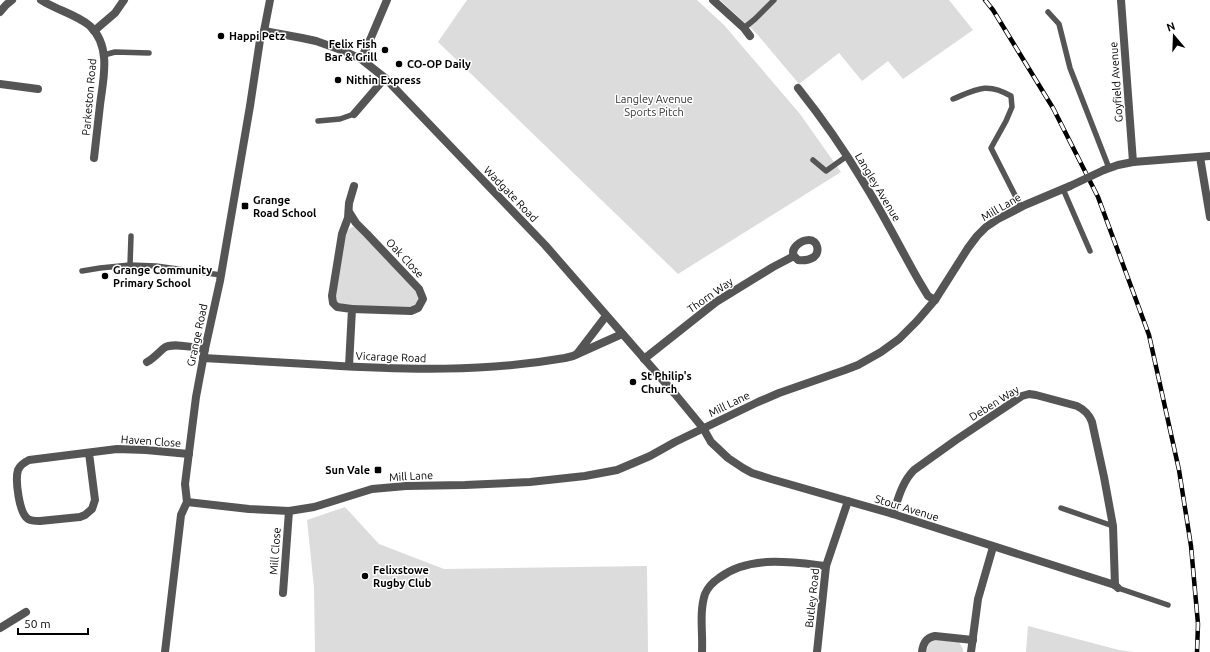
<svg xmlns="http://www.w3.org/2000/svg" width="1210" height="652" viewBox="0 0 1210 652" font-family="Ubuntu,sans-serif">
  <rect width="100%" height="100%" fill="#fff"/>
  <g fill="#dcdcdc">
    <path d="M467,0H697L724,25L800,114L841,172L678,274L438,42Z"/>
    <path d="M720,0H949L973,30L903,79L888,61L862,81L839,53L799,84L756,33Z"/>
    <path d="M352,227H356L419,295V303L411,308L342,306L337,304L334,295L345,233L347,231Z"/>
    <path d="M345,507L379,544L444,569L647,566L648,652H315L314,588L307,520Z"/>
    <path d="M1028,626L1119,650L1134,652H1026Z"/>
    <path d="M937,640L959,642L963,649V652H926L929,643Z"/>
  </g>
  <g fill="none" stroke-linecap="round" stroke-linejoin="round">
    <g stroke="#555" stroke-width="5.5">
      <path d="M1048,12L1059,24L1070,68L1109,168"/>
      <path d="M744,28L755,19L774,0"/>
      <path d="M104,55L115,52L149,53"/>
      <path d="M953,99C977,89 987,82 1011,96L1012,107L1006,121L991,148L1021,207"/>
      <path d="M318,121L340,119L354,114"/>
      <path d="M813,160L826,171L847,156"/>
      <path d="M1063,189L1090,251"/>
      <path d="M130,265L131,236"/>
      <path d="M82,271L100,268L130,265L156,266L221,275"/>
      <path d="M1061,508L1113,526"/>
      <path d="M1118,588L1168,605"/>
    </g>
    <g stroke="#555" stroke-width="8">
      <path d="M41,0C56,10 76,14 90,26C112,47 103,80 100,105C98,123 96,140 94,158"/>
      <path d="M713,0L744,28L750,36"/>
      <path d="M1121,0L1133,162"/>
      <path d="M0,12L6,5L12,0"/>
      <path d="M94,31L115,13L124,0"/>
      <path d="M264,31L302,38L316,41L344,51L361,59L385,78L545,245L675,394L703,428L711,442L728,458L743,468L752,473L771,479L893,514L1115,585L1118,588"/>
      <path d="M361,59L370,40L387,0"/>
      <path d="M0,84L38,89"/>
      <path d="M798,88C821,117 843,148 862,180C883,213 900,248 919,281L928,296L935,300"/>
      <path d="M354,114L385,78"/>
      <path d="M1200,157L1210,217"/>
      <path d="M349,212L356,223L367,234L419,289L423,299L418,308L411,311L352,309"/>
      <path d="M577,354L606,316"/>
      <path d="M203,358C244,360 284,363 325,365C405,370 485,372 565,358L573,356L622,334"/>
      <path d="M644,359L716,302L773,267L794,256C790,248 801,240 809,240C818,240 820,252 814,257C809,260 804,261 798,260L794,256"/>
      <path d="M147,362C153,359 158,353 164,348C173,342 194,348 205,349"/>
      <path d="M349,366L352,309L337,307L333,303L332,296L342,234L348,218L349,203L354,186"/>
      <path d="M89,453L95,500L92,509L85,515L80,517L40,521C36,521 31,521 28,519C19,513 15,480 18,470C20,465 25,462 29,460L117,449L146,450L189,454"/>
      <path d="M893,514C898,499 902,482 914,470L956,440L1022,396L1029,394L1036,395L1077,406C1085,410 1089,414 1092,422L1104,477L1113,526L1115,585"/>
      <path d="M283,593L289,511"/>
      <path d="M0,628L26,612"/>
      <path d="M702,652C703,633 699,612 705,594C708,587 713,582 719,578C749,555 791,562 826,566"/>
      <path d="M817,652L826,566L848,501"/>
      <path d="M922,652C923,643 926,638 935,636L973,640"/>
      <path d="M971,652L978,599L993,547"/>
    </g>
    <g stroke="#555" stroke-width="8">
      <path d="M1104,170L1118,165L1133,162L1210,156"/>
      <path d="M187,502L249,509L289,511L314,507L372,489L406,486L465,485L530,482L585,476L617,470L650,456L675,442L758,402L779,393L845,370L858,365L881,352L899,339L917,321L935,300L968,248L977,236L986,227L998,219L1025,205L1070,186"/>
      <path d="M165,652L181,515L187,502L185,484L196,397L205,349L220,281L250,106L260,40L264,31L270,0"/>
    </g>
    <defs>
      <path id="rail" d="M985,0L993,10L1053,108L1098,197L1149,335L1179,470L1191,546L1198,624L1197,652"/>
    </defs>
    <use href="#rail" stroke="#000" stroke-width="4.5"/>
    <use href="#rail" stroke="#fff" stroke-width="3" stroke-dasharray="9" stroke-linecap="butt"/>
    <path stroke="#555" stroke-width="8" d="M1070,186L1104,170"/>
  </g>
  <g fill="#000" stroke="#fff" stroke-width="1.5">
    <circle cx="221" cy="36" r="4"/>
    <circle cx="385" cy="50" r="4"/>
    <circle cx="399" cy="64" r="4"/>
    <circle cx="338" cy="80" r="4"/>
    <rect x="241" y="202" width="8" height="8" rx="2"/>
    <circle cx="105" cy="276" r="4"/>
    <circle cx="633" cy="382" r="4"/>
    <rect x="374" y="466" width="8" height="8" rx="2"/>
    <circle cx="365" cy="576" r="4"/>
  </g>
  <g text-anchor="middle" stroke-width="3" stroke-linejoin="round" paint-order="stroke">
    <g font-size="11" font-weight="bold" fill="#000" stroke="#fff" text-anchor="start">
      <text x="229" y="40">Happi Petz</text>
      <text x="377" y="48" text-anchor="end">Felix Fish<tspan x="377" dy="13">Bar &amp; Grill</tspan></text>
      <text x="407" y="68">CO-OP Daily</text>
      <text x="346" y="84">Nithin Express</text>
      <text x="253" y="204">Grange<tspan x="253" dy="13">Road School</tspan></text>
      <text x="113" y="274">Grange Community<tspan x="113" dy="13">Primary School</tspan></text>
      <text x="641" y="380">St Philip's<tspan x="641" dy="13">Church</tspan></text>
      <text x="370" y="474" text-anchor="end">Sun Vale</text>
      <text x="373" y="574">Felixstowe<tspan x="373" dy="13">Rugby Club</tspan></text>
    </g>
    <g font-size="11" fill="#000" stroke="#fff">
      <text transform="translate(1116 82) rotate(-94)" y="4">Goyfield Avenue</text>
      <text transform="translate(89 97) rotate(-85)" y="4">Parkeston Road</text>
      <text transform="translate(878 187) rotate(59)" y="4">Langley Avenue</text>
      <text transform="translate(511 194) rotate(46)" y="4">Wadgate Road</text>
      <text transform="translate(1001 207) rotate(-30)" y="4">Mill Lane</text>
      <text transform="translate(405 258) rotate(47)" y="4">Oak Close</text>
      <text transform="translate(710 295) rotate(-35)" y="4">Thorn Way</text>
      <text transform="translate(197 335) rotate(-78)" y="4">Grange Road</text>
      <text transform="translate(391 357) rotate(2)" y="4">Vicarage Road</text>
      <text transform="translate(994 403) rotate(-32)" y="4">Deben Way</text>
      <text transform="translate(729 404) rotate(-26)" y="4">Mill Lane</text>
      <text transform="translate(151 441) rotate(4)" y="4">Haven Close</text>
      <text transform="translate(411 476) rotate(-3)" y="4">Mill Lane</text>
      <text transform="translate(907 508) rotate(17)" y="4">Stour Avenue</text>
      <text transform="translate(275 551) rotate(-86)" y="4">Mill Close</text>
      <text transform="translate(812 598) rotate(-84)" y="4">Butley Road</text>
    </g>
    <g font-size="11" fill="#333" stroke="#fff">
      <text x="654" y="103">Langley Avenue<tspan x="654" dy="13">Sports Pitch</tspan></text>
    </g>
  </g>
  <g transform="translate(1174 36) rotate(341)" stroke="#ffffff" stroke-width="3" paint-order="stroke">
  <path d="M0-3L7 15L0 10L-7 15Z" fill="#000000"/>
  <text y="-6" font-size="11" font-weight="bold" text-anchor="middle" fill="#000000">N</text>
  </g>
  <path d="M18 628v6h70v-6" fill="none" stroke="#000000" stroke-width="2"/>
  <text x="24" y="628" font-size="12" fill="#000000" stroke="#ffffff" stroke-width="3" paint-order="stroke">50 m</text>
</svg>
